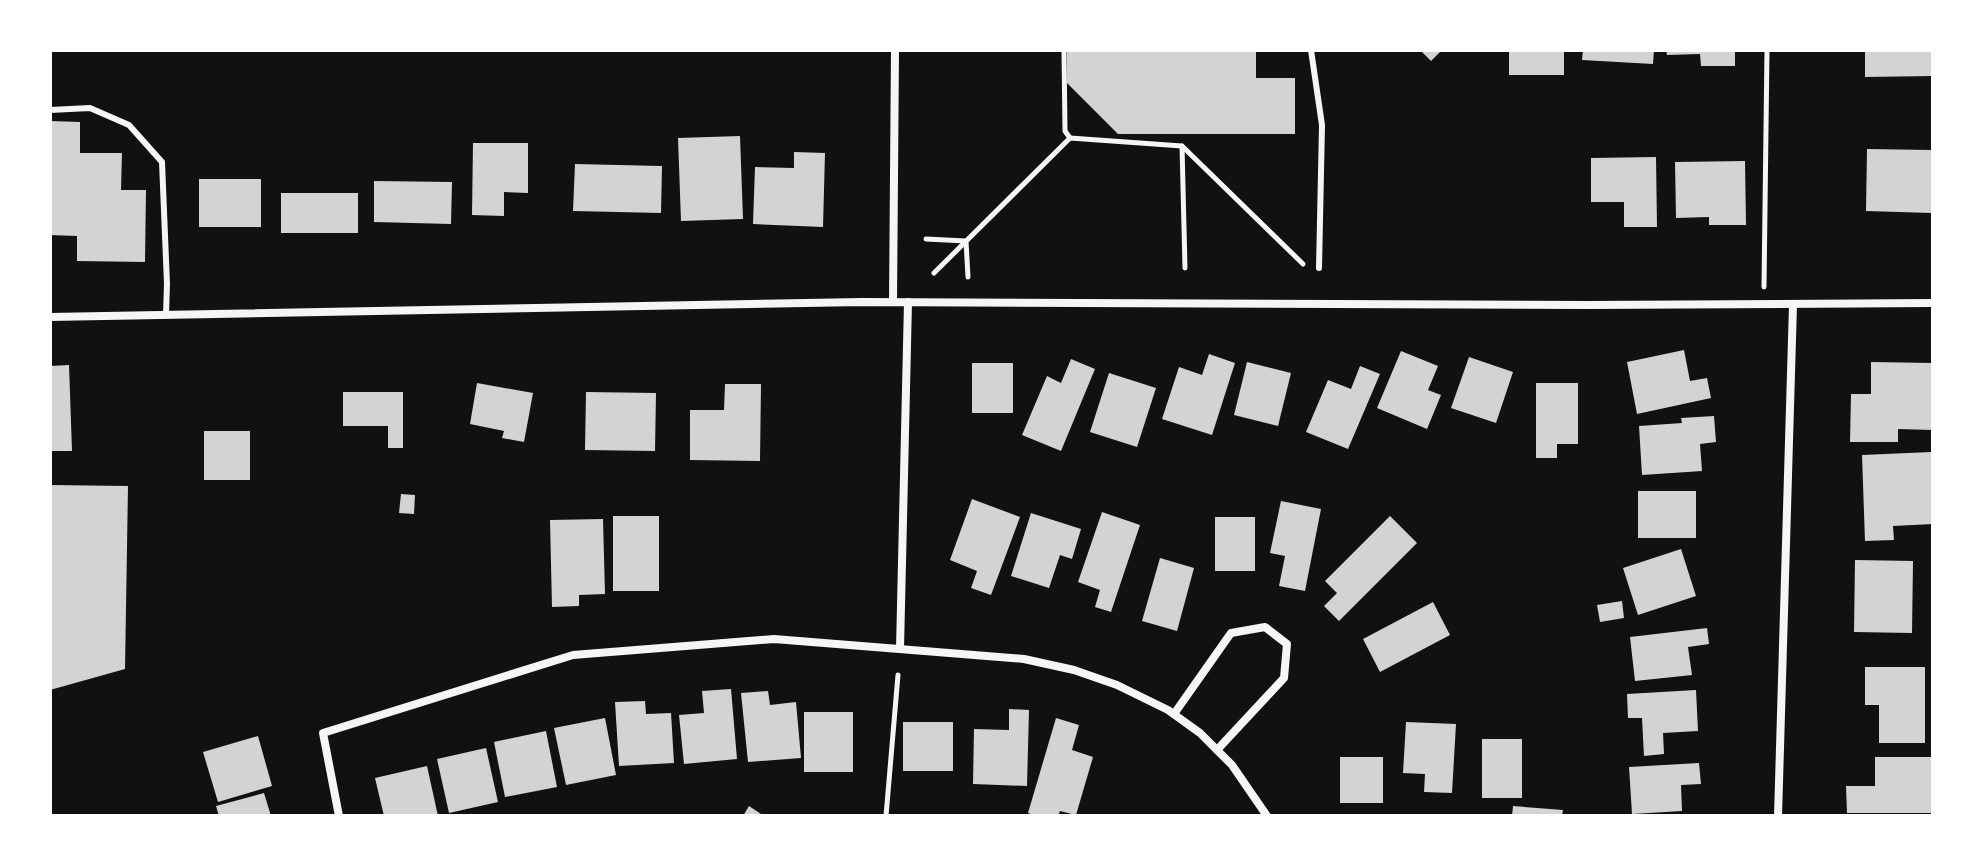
<svg xmlns="http://www.w3.org/2000/svg" width="1983" height="866" viewBox="0 0 1983 866" font-family="'Work Sans',sans-serif">
  <rect width="100%" height="100%" fill="#111"/>
  <g fill="#d3d3d3">
    <path d="M1067,50H1256V78H1295V134H1118L1067,83Z"/>
    <path d="M1420,50H1442L1431,61Z"/>
    <rect x="1509" y="50" width="55" height="25"/>
    <path d="M1583,50H1654L1653,64L1582,60Z"/>
    <path d="M1666,50H1735V66H1701L1700,54L1667,55Z"/>
    <path d="M1865,50H1933V76L1865,77Z"/>
    <path d="M50,121L80,122V153H122L121,190H146L145,262L77,261V236L50,235Z"/>
    <path d="M740,136L743,219L681,221L678,138Z"/>
    <path d="M473,143H528V193L504,192V216L472,215Z"/>
    <path d="M1867,149L1932,150L1931,213L1866,211Z"/>
    <path d="M794,152L825,153L823,227L753,224L755,167L794,168Z"/>
    <path d="M1656,157L1657,227H1624V202H1591V158Z"/>
    <path d="M1745,161L1746,225H1709V217L1676,218L1675,162Z"/>
    <path d="M575,164L662,166L661,213L573,211Z"/>
    <rect x="199" y="179" width="62" height="48"/>
    <path d="M374,181L452,182L451,224L374,222Z"/>
    <rect x="281" y="193" width="77" height="40"/>
    <path d="M1684,350L1690,381L1707,378L1711,398L1637,414L1627,362Z"/>
    <path d="M1401,351L1438,366L1428,390L1441,395L1427,429L1377,408Z"/>
    <path d="M1209,354L1235,363L1212,435L1162,419L1179,367L1202,375Z"/>
    <path d="M1469,357L1513,372L1496,423L1451,408Z"/>
    <path d="M1071,359L1095,369L1061,451L1022,435L1047,376L1061,383Z"/>
    <path d="M1247,362L1291,373L1278,426L1234,415Z"/>
    <path d="M1871,362L1933,363V430L1898,429V442H1850L1851,394H1871Z"/>
    <rect x="972" y="363" width="41" height="50"/>
    <path d="M69,365L72,451H50V366Z"/>
    <path d="M1360,366L1380,374L1348,449L1306,432L1328,380L1351,389Z"/>
    <path d="M1109,373L1156,388L1137,447L1090,432Z"/>
    <path d="M477,383L533,393L524,442L502,438L504,431L470,424Z"/>
    <path d="M1536,383H1578V444H1557V458H1536Z"/>
    <path d="M725,384H761L760,461L690,460V410H724Z"/>
    <path d="M343,392H403V448H388V426H343Z"/>
    <path d="M586,392L656,393L655,451L585,450Z"/>
    <path d="M1714,416L1716,442L1700,444L1702,471L1642,475L1639,426L1682,423L1681,418Z"/>
    <rect x="204" y="431" width="46" height="49"/>
    <path d="M1931,452L1933,524L1893,526L1894,540L1865,541L1862,455Z"/>
    <path d="M50,485L128,486L125,669L50,690Z"/>
    <rect x="1638" y="491" width="58" height="47"/>
    <path d="M401,494L415,495L414,514L399,513Z"/>
    <path d="M972,499L1020,517L991,595L971,588L977,571L950,560Z"/>
    <path d="M1281,501L1321,509L1305,591L1279,586L1285,556L1270,553Z"/>
    <path d="M1102,512L1140,525L1111,612L1095,607L1100,590L1078,582Z"/>
    <path d="M1031,513L1081,529L1072,559L1060,555L1049,588L1011,576Z"/>
    <rect x="613" y="516" width="46" height="75"/>
    <path d="M1390,516L1417,543L1339,621L1324,606L1337,593L1325,581Z"/>
    <rect x="1215" y="517" width="40" height="54"/>
    <path d="M603,519L605,594L579,595V606L552,607L550,520Z"/>
    <path d="M1681,549L1696,596L1638,615L1623,568Z"/>
    <path d="M1160,558L1194,568L1177,631L1142,621Z"/>
    <path d="M1855,560L1913,561L1912,633L1854,632Z"/>
    <path d="M1622,601L1624,618L1600,622L1597,605Z"/>
    <path d="M1433,602L1450,635L1380,672L1363,639Z"/>
    <path d="M1707,628L1709,644L1688,647L1692,675L1635,681L1630,637Z"/>
    <path d="M1865,667H1925V743H1879V705H1865Z"/>
    <path d="M731,689L737,759L684,764L679,715L704,713L702,691Z"/>
    <path d="M1696,690L1698,731L1663,733L1664,754L1644,756L1642,718H1628L1627,694Z"/>
    <path d="M768,691L770,705L796,702L801,758L748,762L741,693Z"/>
    <path d="M645,701L646,714L671,713L674,763L619,766L615,702Z"/>
    <path d="M1009,709L1029,710L1027,786L973,784L974,729L1009,730Z"/>
    <rect x="804" y="712" width="49" height="60"/>
    <path d="M605,718L616,775L566,785L554,728Z"/>
    <path d="M1056,718L1079,725L1072,750L1093,757L1076,815L1060,811L1058,816H1037L1028,813Z"/>
    <rect x="903" y="722" width="50" height="49"/>
    <path d="M1406,722L1456,724L1452,793L1424,792L1425,774L1403,773Z"/>
    <path d="M546,731L557,787L505,797L494,742Z"/>
    <path d="M258,736L272,786L218,802L203,752Z"/>
    <rect x="1482" y="739" width="40" height="59"/>
    <path d="M486,748L498,802L449,813L437,759Z"/>
    <rect x="1340" y="757" width="43" height="46"/>
    <path d="M1875,757H1933V813H1847L1846,786H1875Z"/>
    <path d="M1699,763L1701,784L1681,785L1682,811L1632,814L1629,767Z"/>
    <path d="M427,766L438,816H384L375,778Z"/>
    <path d="M264,793L271,816H219L216,806Z"/>
    <path d="M749,806L764,816H743Z"/>
    <path d="M1513,806L1563,810L1562,816H1512Z"/>
  </g>
  <g fill="none" stroke-linecap="round" stroke-linejoin="round">
    <g stroke="#f5f5f5" stroke-width="5">
      <path d="M1064,50L1065,131L1070,138"/>
      <path d="M1182,146L1185,268"/>
      <path d="M926,239L966,241L968,277"/>
      <path d="M934,273L1070,138L1182,146L1303,264"/>
      <path d="M1764,287L1767,50"/>
      <path d="M886,816L898,675"/>
    </g>
    <g stroke="#f5f5f5" stroke-width="6">
      <path d="M1311,50L1322,125L1319,268"/>
      <path d="M50,110L90,108L129,125L162,162L167,284L166,314"/>
    </g>
    <g stroke="#f5f5f5" stroke-width="8">
      <path d="M893,302L895,50"/>
      <path d="M50,317L862,302L1587,305L1933,303"/>
      <path d="M900,649L908,302"/>
      <path d="M1174,714L1231,633L1265,627L1287,644L1284,678L1217,750"/>
      <path d="M339,816L323,733L573,655L774,639L1024,659L1074,670L1117,685L1168,710L1200,733L1232,765L1267,816"/>
      <path d="M1778,816L1793,305"/>
    </g>
  </g>
  <rect width="1983" height="866" fill="none" stroke="#ffffff" stroke-width="104"/>
</svg>
